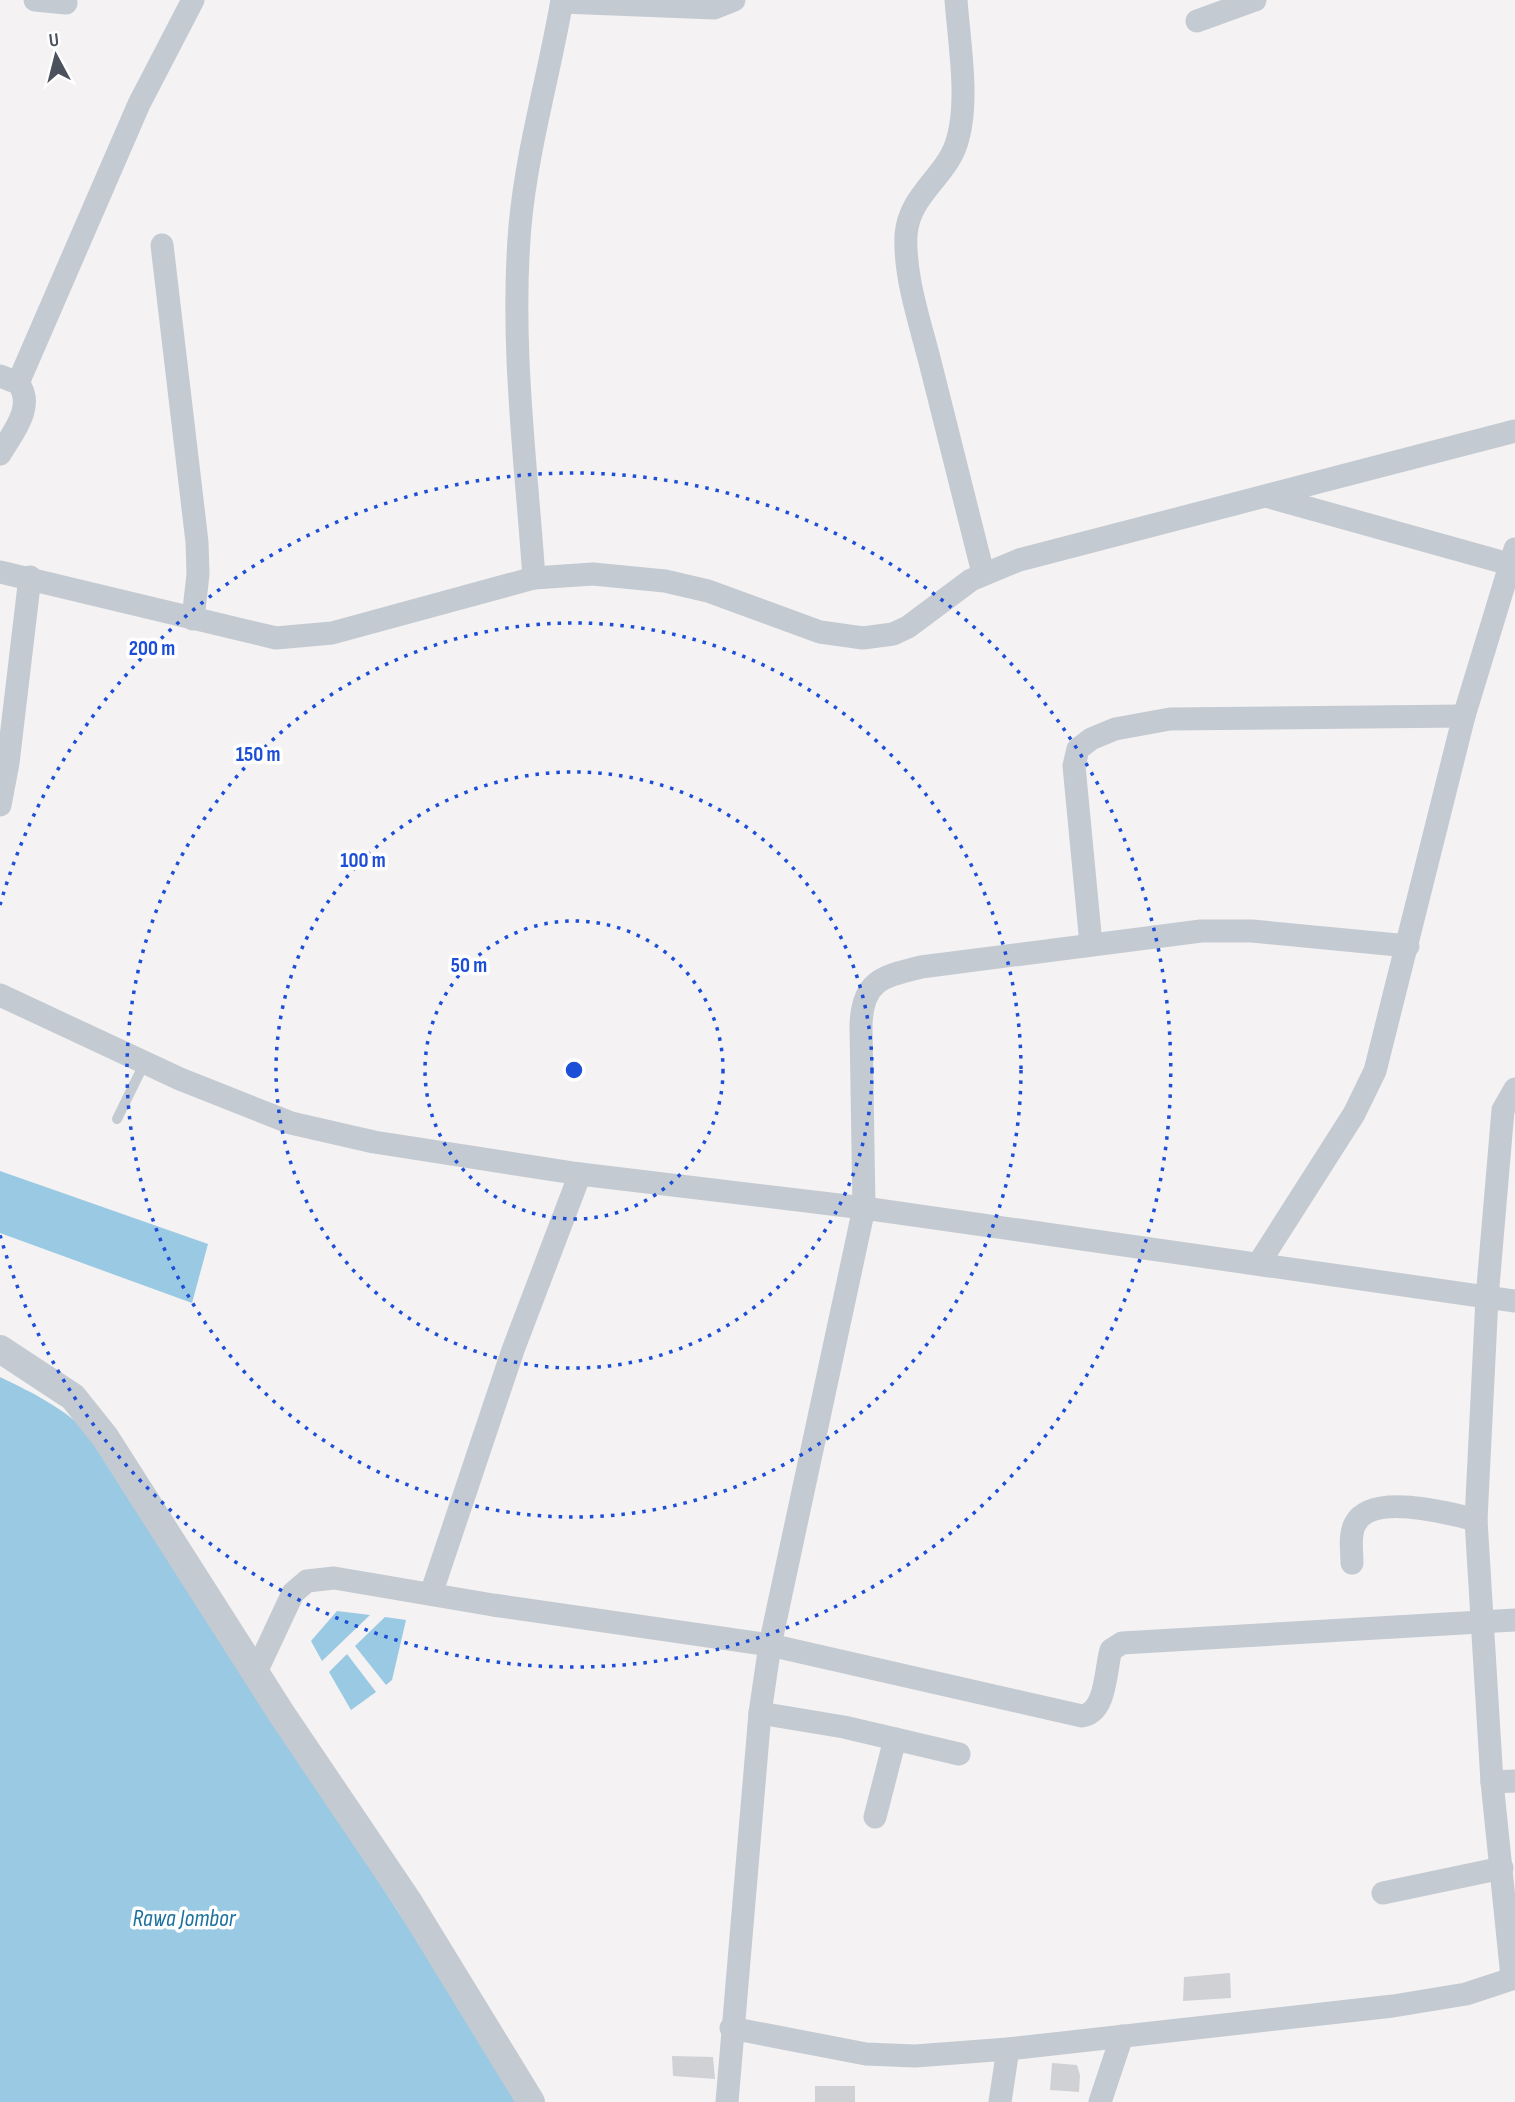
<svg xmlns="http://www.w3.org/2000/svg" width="1515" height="2102" viewBox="0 0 1515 2102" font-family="'Sofia Sans Condensed',sans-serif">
  <rect width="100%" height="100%" fill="#f4f2f2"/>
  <g fill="#99c9e3">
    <path d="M0,1171L208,1244L192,1303L0,1233Z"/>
    <path d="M0,1377C33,1393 66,1409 91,1436L521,2102H0Z"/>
    <path d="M337,1611L370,1615L322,1661L311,1641Z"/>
    <path d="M385,1617L406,1620L392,1680L386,1685L355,1646Z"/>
    <path d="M347,1654L376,1692L351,1710L329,1672Z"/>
  </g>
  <g fill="#d0d1d5">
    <path d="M1230,1973L1231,1998L1183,2001L1184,1977Z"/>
    <path d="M672,2056L713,2057L715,2079L673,2076Z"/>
    <path d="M1052,2063L1077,2065L1080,2075L1079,2092L1050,2090Z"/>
    <rect x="815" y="2086" width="40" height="16"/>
  </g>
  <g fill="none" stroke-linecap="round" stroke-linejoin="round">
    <path stroke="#c4cad1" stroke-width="10" d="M117,1119L145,1062"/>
    <g stroke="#c4cad1" stroke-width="23">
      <path d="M35,0L66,3"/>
      <path d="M956,0C959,41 969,99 958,138C949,176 909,193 906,235C904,278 921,325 931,366C948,435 965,504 983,573"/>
      <path d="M562,2L714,8L734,0"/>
      <path d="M1197,21L1255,0"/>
      <path d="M162,245L197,542L198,574L193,619"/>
      <path d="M0,376L18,383C36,406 12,434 0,454"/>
      <path d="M18,383L139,104L193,0"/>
      <path d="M1269,497L1509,564"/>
      <path d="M0,572L276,638L332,633L534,578L593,574L665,581L708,591L820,632L863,638L893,634L908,627L971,580L1019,560L1515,431"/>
      <path d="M534,578C526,462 510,343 520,226C527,149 549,76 562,0"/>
      <path d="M0,805L8,763L30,577"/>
      <path d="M1091,944L1074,766L1078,749L1091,739L1115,729L1170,719L1464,716"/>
      <path d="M0,995L180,1079L291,1123L374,1142L580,1174L864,1208L1515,1301"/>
      <path d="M1259,1263L1354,1114L1375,1071L1464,716L1515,549"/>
      <path d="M1352,1563C1352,1551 1349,1535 1355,1524C1371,1492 1449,1513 1476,1520"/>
      <path d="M431,1594L513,1350L580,1174"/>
      <path d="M256,1672L293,1593L307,1581L334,1578L493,1605L770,1645L1082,1716C1107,1712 1105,1670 1111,1650L1122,1643L1515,1620"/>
      <path d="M760,1713L844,1727L959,1754"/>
      <path d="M1492,1782L1515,1781"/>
      <path d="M875,1817L895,1739"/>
      <path d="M1383,1893L1502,1868"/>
      <path d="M1512,1977L1492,1782L1476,1520L1487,1298L1503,1110L1515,1089"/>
      <path d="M731,2028L866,2054L915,2056L1008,2049L1393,2006L1466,1994L1515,1978"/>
      <path d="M727,2102L760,1713L770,1645L864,1208L861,1026C862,981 881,977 921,967L1201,931H1252L1408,946"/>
      <path d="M1000,2102L1008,2049"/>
      <path d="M1100,2102L1122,2036"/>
    </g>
    <path stroke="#c4cad1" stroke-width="28" d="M0,1349L73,1397L105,1437L281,1713L408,1901L531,2102"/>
  </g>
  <g fill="none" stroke="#1d4ed8" stroke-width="3.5" stroke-dasharray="3.5 7">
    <circle cx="574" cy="1070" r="149"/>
    <circle cx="574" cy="1070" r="298"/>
    <circle cx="574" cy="1070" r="447"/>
    <path d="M0 905A597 597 0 1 1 0 1235"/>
  </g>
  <g text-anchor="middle" stroke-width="7" stroke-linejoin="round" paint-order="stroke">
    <g font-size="24" font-style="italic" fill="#1d719f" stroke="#fff">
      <text x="184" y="1926">Rawa Jombor</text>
    </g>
  </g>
  <circle cx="574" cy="1070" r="10" fill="#1d4ed8" stroke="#fff" stroke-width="3.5"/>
  <g font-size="21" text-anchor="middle" font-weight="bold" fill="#1d4ed8" stroke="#fff" stroke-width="7" stroke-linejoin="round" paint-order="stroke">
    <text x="152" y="655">200 m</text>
    <text x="258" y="761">150 m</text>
    <text x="363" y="867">100 m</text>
    <text x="469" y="972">50 m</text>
  </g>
  <g transform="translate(56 56) rotate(353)" stroke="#ffffff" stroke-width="5" paint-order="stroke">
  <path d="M0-5L12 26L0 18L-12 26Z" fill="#4c525d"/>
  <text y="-10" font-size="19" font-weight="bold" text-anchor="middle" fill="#4c525d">U</text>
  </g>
</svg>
